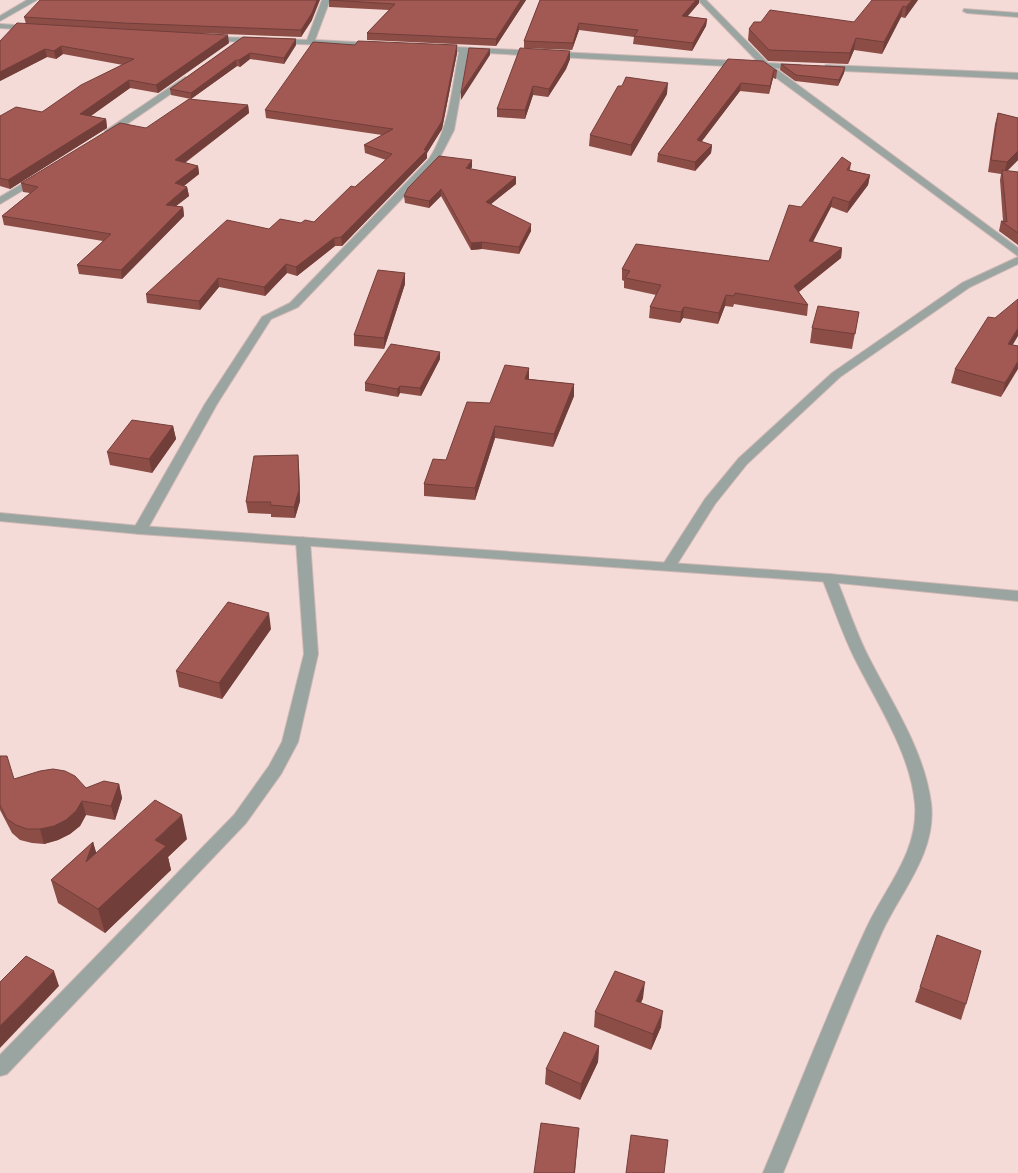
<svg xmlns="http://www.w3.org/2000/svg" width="1018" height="1173" viewBox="0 0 1018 1173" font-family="'Exo 2',sans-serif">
  <rect width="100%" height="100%" fill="#f5dbd7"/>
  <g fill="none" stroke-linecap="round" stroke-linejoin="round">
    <defs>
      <g id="minor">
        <path d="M27,0H37L0,21V16Z"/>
        <path d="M322,0H330L315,40L373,43L377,45L376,47L274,43L273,41L277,39L307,40Z"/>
        <path d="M698,0H706L768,63L800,65V69L797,70L775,68L1018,248V256L763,68L468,52L454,130L438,161L298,307L271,319L217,404L147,530L140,534L135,533L133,530L205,404L262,317L290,303L429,159C450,127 452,88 459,52L439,50L435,48L436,46L758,62Z"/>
        <path d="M964,9L1018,13V17L967,13L963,11Z"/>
        <path d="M0,24L31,26L35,28L31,30L0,28Z"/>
        <path d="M207,37L256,38L260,40L256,42L210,41L206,39Z"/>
        <path d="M826,65L1018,73V79L823,70L822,68Z"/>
        <path d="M185,77L188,78V82L111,135H105V131Z"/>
        <path d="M37,175L42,178L40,180L0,204V197Z"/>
        <path d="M1018,257V264L970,287L840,377L747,464L715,504L674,569H664L662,566L705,499L739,458L832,373L962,283Z"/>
        <path d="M303,537L310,541L318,654L298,742L281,774L246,823L7,1074L0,1076V1055L234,815L269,766L282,742L304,654L296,541Z"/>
        <path d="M829,574L834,575L836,578C847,604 856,633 869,658C893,705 924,750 931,803C937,852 901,891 882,932C847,1011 816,1093 783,1173H763C797,1092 829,1009 866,929C885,888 919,852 915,804C911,754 877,703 855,659C842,633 833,605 822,578L824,575Z"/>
      </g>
      <path id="tertiary" d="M0,513L140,526L829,574L1018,591V601L829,582L140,534L0,521Z"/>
    </defs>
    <use href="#minor" stroke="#ceb8b4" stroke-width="2"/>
    <use href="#tertiary" stroke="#ceb8b4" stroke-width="2"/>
    <use href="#minor" fill="#9aa4a1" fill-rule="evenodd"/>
    <use href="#tertiary" fill="#9aa4a1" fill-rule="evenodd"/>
  </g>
  <g fill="#8c4d47">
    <path d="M329,0H526L496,46L367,40V33L389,10L329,7Z"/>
    <path d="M540,0L699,3L687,16L707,19L706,26L692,51L633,44L634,37L579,30L572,50L524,48V41Z"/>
    <path d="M918,0L905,18L901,17L882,54L854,50L848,64L768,61L748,40L749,29L854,22Z"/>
    <path d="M24,17L312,20L301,37L196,33L229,43L158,93L130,88L91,116L106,119L107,128L10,189L0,186V116L42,112L123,65L63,54L56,59L47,57L0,81V41L26,24Z"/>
    <path d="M243,37L296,39V45L284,64L250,59L240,67L237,66L191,99L171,95L170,89Z"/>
    <path d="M355,45H457V53L442,129L427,153V158L342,246H335L297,276L287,273L265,296L219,287L200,310L147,303L146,294L269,229L314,222L386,160L365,153L364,145L382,135L266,118L265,110Z"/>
    <path d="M570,51V59L566,69L548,97L533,95L525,119L497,117V109Z"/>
    <path d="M728,59L777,71L776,79L773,78L769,94L740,91L701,142L712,145L711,153L695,171L657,162L658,154Z"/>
    <path d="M781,64L845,67L844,73L838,86L795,81L780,70Z"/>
    <path d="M667,94L631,156L589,146L590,135Z"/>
    <path d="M248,105L249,113L185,163L198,166L199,174L184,186L187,187L189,196L176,206L183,207L184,216L122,279L79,274L77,265L103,241L4,225L2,216L30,193L23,192L21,183L146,128Z"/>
    <path d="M998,113L1018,118V160L1007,171L1018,172V245L999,231L1001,221H1003L1000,180L1001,174L988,172L995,124Z"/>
    <path d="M851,163L850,170L870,175L868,185L847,213L831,207L813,242L842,248L841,258L799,292L808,305L807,316L734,304L733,307L725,306L718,324L683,318L680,323L649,318L650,307L656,295L624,288V281L622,280V269L769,261L801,207Z"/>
    <path d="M472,167L471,169L516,177V184L491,204L531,231L519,254L482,249L471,250L441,196L429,208L405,203L404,196Z"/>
    <path d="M405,284L384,349L354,346V335Z"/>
    <path d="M859,312L852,349L810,343L812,328Z"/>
    <path d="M1013,345L1018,346L1001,397L951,383L955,369Z"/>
    <path d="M440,352V359L421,396L400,393L398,397L365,391V383Z"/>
    <path d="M529,368V379L574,384V396L553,447L495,438L475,500L424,496V484L446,460L490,403Z"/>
    <path d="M173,426L176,439L152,473L110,465L107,452Z"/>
    <path d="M299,467L300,501L295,518L271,517V514L248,513L246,502Z"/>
    <path d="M271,629L222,699L179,687L176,671Z"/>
    <path d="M0,756L14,779L86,788L119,784L122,798L115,820L86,815L80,826L70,834L58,840L44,844L32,843L20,840L12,833L0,810Z"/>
    <path d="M187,839L168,857L171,870L105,933L58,903L51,880L93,842L96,853Z"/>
    <path d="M920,987L966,1004L961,1020L915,1002Z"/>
    <path d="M643,998L641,1003L661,1027L651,1050L594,1027L595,1012Z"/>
    <path d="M599,1046L598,1062L580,1100L545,1084L546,1069Z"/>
  </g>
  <g fill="#723e3a">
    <path d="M317,0H320L312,20L301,37V30Z"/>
    <path d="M521,0H526L496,46V39Z"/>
    <path d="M696,0H699V3L682,23V16Z"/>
    <path d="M912,0H918L905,18L906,7Z"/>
    <path d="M903,6L901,17L882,54L884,42Z"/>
    <path d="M707,19L706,26L692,51L693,43Z"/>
    <path d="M579,23V30L572,50L573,43Z"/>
    <path d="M228,35L229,43L158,93L156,85Z"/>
    <path d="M856,38L854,50L848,64L850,53Z"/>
    <path d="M296,39V45L284,64V58Z"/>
    <path d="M457,45V53L442,129L427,153V158L342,246L341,237L424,150Z"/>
    <path d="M61,46L63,54L56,59L54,51Z"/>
    <path d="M45,49L47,57L0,81V72Z"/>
    <path d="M490,49V55L461,100V93Z"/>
    <path d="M570,51V59L566,69L548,97L549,89Z"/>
    <path d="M250,53V59L240,67L239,60Z"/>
    <path d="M236,60L237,66L191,99V93Z"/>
    <path d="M845,67L844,73L838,86L839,80Z"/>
    <path d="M774,70L773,78L769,94L770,86Z"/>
    <path d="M129,80L130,88L82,122L80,114Z"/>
    <path d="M668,83L667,94L631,156V145Z"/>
    <path d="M741,83L740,91L696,149L697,140Z"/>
    <path d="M533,86V95L525,119V110Z"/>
    <path d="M248,105L249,113L176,169L175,160Z"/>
    <path d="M106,119L107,128L10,189L8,180Z"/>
    <path d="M712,145L711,153L695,171V162Z"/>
    <path d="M1018,151V160L1004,174L1007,162Z"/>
    <path d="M472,160V167L466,175V168Z"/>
    <path d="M198,166L199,174L176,192L175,183Z"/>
    <path d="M870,175L868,185L847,213L849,202Z"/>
    <path d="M516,177V184L486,208V202Z"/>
    <path d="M187,187L189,196L167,213L166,205Z"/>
    <path d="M441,189V196L429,208V201Z"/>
    <path d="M833,197L831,207L807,252L809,241Z"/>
    <path d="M183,207L184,216L122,279L121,270Z"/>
    <path d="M531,224V231L519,254V247Z"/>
    <path d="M334,238L335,246L297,276L296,267Z"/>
    <path d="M482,242V249L471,250V243Z"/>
    <path d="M842,248L841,258L793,296L794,286Z"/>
    <path d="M286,264L287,273L265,296L264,287Z"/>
    <path d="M405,273V284L384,349V338Z"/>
    <path d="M218,278L219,287L200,310L199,301Z"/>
    <path d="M726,295L725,306L718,324L719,313Z"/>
    <path d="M684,307L683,318L680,323L681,312Z"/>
    <path d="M1018,328V336L1005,358L1008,344Z"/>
    <path d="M440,352V359L421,396L420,388Z"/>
    <path d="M1018,361V369L1001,397L1005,383Z"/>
    <path d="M529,368V380L525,379Z"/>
    <path d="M574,384V396L553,447L554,434Z"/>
    <path d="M400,386V393L398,397L397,389Z"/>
    <path d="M173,426L176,439L152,473L149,459Z"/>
    <path d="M495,426V438L475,500V488Z"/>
    <path d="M298,455L299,467L300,501L295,518L294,507Z"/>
    <path d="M269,613L271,629L222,699L219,683Z"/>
    <path d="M119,784L122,798L115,820L111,806Z"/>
    <path d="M82,801L86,815L80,826L70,834L58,840L44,844L40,829Z"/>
    <path d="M182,815L187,839L168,857L171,870L105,933L98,909L155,840Z"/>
    <path d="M93,842L100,865L86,862Z"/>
    <path d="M54,971L59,986L0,1048V1026Z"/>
    <path d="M645,982L643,998L634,1017L636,1001Z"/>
    <path d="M663,1011L661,1027L651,1050L653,1034Z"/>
    <path d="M599,1046L598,1062L580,1100L581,1084Z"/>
    <path d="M579,1128L575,1173H574Z"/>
  </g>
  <g fill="#a35953" stroke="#723e3a">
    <path d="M40,0H317L312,13L301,30L123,23L24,17Z"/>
    <path d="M329,0H521L496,39L367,33L395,4Z"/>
    <path d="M540,0H696L682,16L707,19L693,43L634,36L638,30L579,23L573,43L524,41Z"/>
    <path d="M872,0H912L906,7L903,6L884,42L856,38L850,53L769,50L749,29L754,22H761L770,10L854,22Z"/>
    <path d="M17,23L228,35L156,85L129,80L80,114L106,119L8,180L0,178V116L16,107L42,112L81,85L134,59L61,46L54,51L45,49L0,72V41Z"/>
    <path d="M243,37L296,39L284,58L250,53L239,60H236L191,93L170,89Z"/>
    <path d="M358,41L457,45L442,121L424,150H427L341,237L334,238L296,267L286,264L264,287L218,278L199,301L146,294L227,220L269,229L280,219L301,223L305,220L314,222L351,186L355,187L392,154L364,145L393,129L265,110L313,42L355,45Z"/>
    <path d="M469,48L490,49L461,93Z"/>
    <path d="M520,48L570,51L566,61L549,89L533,86L525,110L497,109Z"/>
    <path d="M728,59L763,61L777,71L774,70L770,86L741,83L697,140L712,145L695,162L658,154Z"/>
    <path d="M781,64L845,67L839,80L796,75Z"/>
    <path d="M626,77L668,83L631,145L590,135L618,86H622Z"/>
    <path d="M189,99L248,105L175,160L198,166L175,183L187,187L166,205L183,207L121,270L77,265L111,234L2,216L38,187L21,183L120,123L146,128Z"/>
    <path d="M998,113L1018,118V151L1007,162L991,160Z"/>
    <path d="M439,156L472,160L466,168L516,177L486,202L531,224L519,247L482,242L471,243L441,189L429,201L404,196L408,188Z"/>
    <path d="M842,157L851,163L847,170L870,175L849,202L833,197L809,241L842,248L794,286L808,305L735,293L734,296L726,295L719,313L684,307L681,312L650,307L661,285L625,278L630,271L622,269L636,244L769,261L789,205L801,207Z"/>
    <path d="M1002,170L1018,172V233L1001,221L1007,222Z"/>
    <path d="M378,270L405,273L384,338L354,335Z"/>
    <path d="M1018,299V328L1008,344L1018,346V361L1005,383L955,369L988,317L995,318Z"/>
    <path d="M818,306L859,312L855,334L812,328Z"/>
    <path d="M391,344L440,352L420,388L400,386L397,389L365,383Z"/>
    <path d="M505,365L529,368L525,379L574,384L554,434L495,426L475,488L424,484L433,459L446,460L467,402L490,403Z"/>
    <path d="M132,420L173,426L149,459L107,452Z"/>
    <path d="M298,455L299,490L294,507L270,505L271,502H246L254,456Z"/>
    <path d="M228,602L269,613L219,683L176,671Z"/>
    <path d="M0,756H7L14,779L40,771L53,769L65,771L75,776L86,788L104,781L119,784L111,806L82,801L76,811L66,820L54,826L40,829H27L16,825L7,819L0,805Z"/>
    <path d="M155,800L182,815L155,840L166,846L98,909L51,880L93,842L86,862Z"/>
    <path d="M937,935L981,951L966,1004L920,987Z"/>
    <path d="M26,956L54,971L0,1026V982Z"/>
    <path d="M615,971L645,982L636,1001L663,1011L653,1034L595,1012Z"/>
    <path d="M564,1032L599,1046L581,1084L546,1069Z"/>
    <path d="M541,1123L579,1128L574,1173H534Z"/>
    <path d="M631,1135L668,1140L664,1173H626Z"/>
  </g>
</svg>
